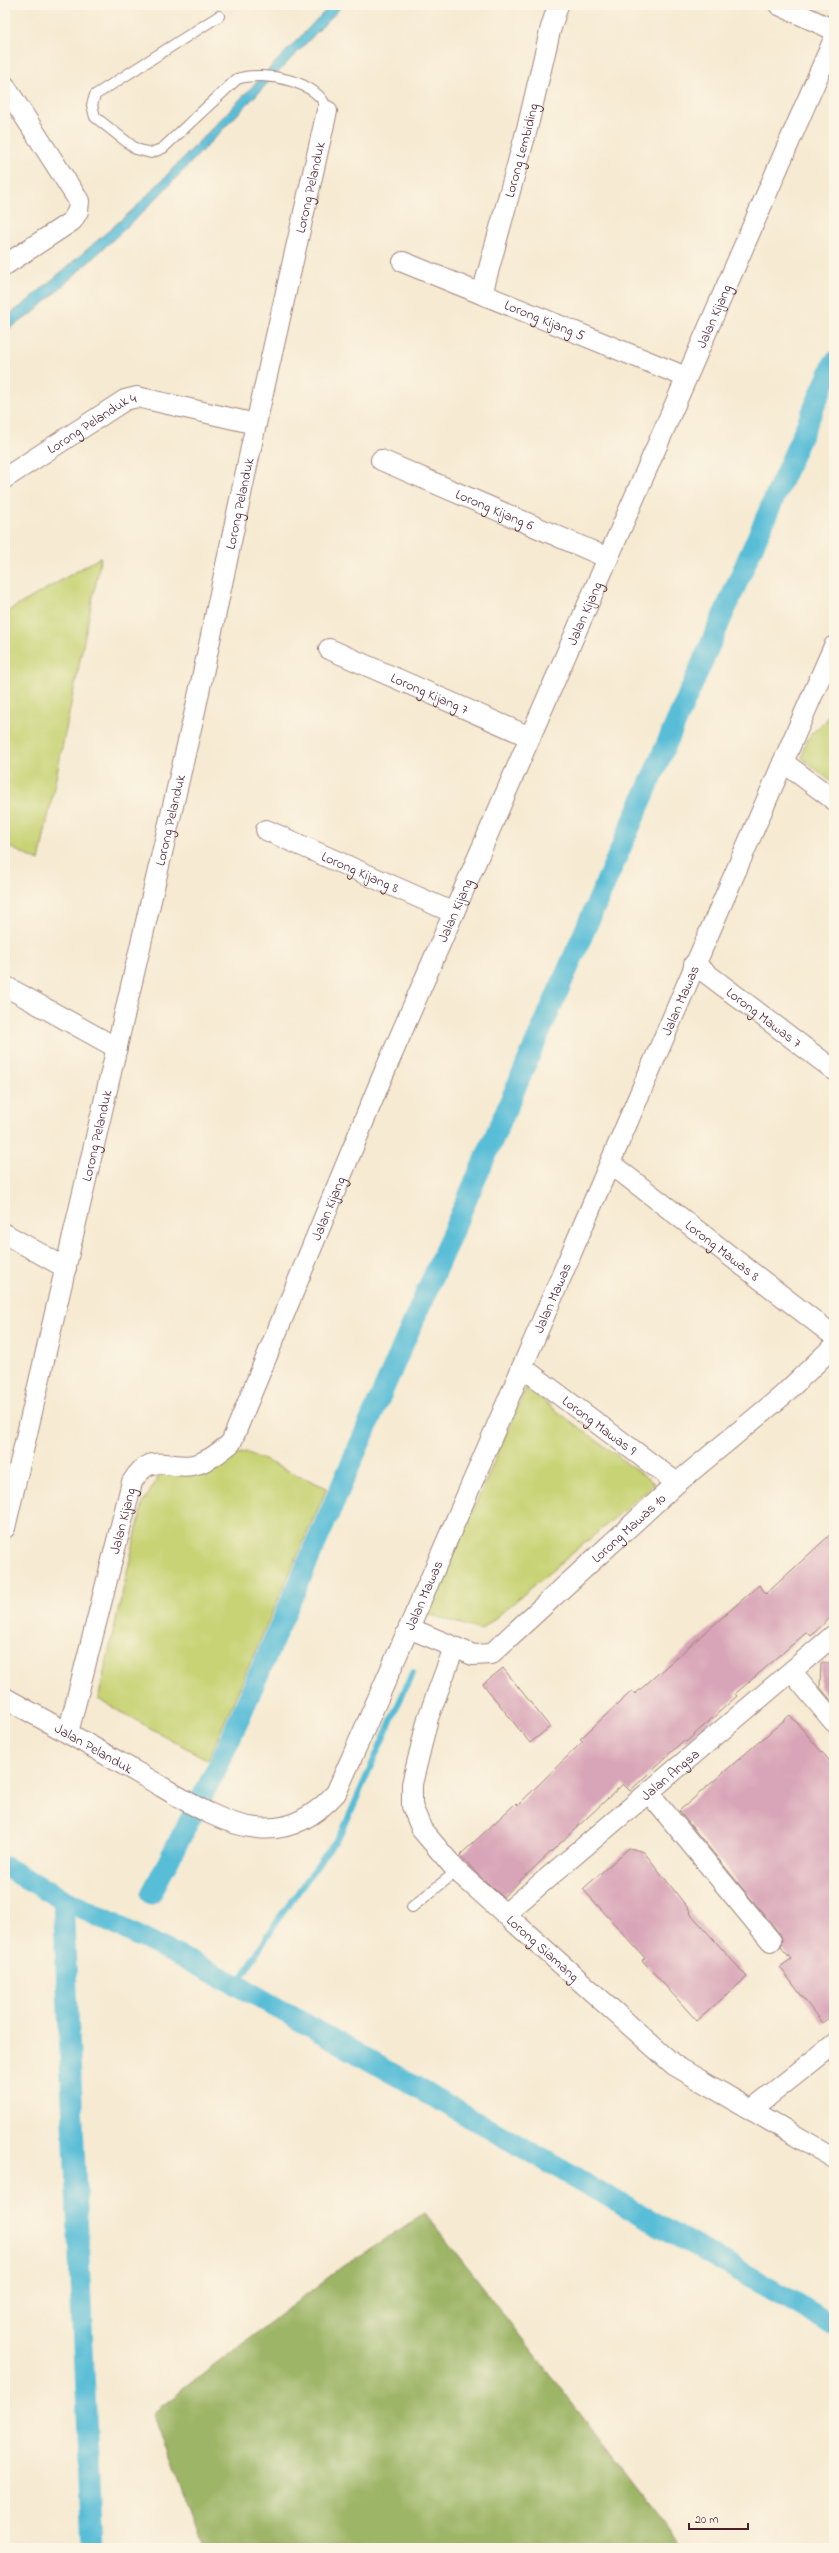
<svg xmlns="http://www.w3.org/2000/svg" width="839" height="2553" viewBox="0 0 839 2553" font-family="'Indie Flower',sans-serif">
  <rect width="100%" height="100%" fill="#fcf5e5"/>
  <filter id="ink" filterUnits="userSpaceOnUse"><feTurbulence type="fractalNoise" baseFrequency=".025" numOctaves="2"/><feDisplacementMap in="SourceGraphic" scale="8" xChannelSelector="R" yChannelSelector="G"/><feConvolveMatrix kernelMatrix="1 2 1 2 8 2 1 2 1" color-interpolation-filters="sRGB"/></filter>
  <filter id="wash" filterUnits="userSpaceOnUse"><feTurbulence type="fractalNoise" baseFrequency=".012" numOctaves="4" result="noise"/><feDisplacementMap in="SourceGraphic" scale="16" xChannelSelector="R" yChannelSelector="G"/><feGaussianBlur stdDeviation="0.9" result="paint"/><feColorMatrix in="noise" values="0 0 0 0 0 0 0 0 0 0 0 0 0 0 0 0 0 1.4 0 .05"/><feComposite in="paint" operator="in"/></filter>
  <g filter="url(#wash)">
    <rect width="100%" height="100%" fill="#f6ead2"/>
    <g fill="#c7d375" stroke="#887950">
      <path d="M101,557L39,861L5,845V613Z"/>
      <path d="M834,699V784L802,758L805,744L812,733L826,721Z"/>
      <path d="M526,1388L655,1484L481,1630L428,1614Z"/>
      <path d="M246,1452L327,1488L208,1760L98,1699L143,1503L167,1463L209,1461Z"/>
    </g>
    <path fill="#9db566" stroke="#746a48" d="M425,2213L666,2525L682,2548H202L153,2413L343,2266Z"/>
    <path fill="#59bdd7" stroke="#526e81" d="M331,5H343L143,212L33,313L5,331V317L23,305L135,208Z"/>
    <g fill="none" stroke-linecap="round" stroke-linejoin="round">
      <path stroke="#59bdd7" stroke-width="6" d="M237,1985L279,1918L342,1832L412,1673"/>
      <g stroke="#59bdd7" stroke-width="21">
        <path d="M5,1867L63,1899L237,1985L834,2325"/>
        <path d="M151,1894L218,1766L246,1703L834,362"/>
        <path d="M63,1899L92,2548"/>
      </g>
    </g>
    <g id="blocks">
      <g fill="#d8a4b7">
        <path d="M834,1531V1614L811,1636L807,1632L735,1694L737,1696L686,1742L684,1740L630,1791L623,1784L503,1897L478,1875L460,1855L516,1803L518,1805L583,1741L580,1739L632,1691L635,1694L759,1585L766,1594Z"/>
        <path d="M821,1663H834V1704L820,1687Z"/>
        <path d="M503,1668L550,1727L530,1743L483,1684Z"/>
        <path d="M790,1715L834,1766V2014L822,2023L780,1967L791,1959L781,1947L782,1939L780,1934L679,1811Z"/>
        <path d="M629,1848L644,1852L691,1912L690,1913L747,1977L697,2021L642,1960L645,1958L583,1889Z"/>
      </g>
    </g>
  </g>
  <g filter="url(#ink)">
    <use href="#blocks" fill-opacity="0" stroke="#a0847e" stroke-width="1"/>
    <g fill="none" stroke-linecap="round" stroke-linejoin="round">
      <defs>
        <g id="service">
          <path d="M219,16L95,95L92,105L95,117L136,149L151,153L163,148L237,79C262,70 322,81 327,111"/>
          <path d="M412,1907L457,1871"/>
        </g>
        <g id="minor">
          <path d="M779,5L834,30"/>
          <path d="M5,86L79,201L78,211L72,221L5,265"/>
          <path id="s1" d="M403,262L686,377"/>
          <path id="s2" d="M482,294L528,125L550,31L558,5"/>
          <path id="s3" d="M381,460L608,558"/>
          <path id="s4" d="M5,478L125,400L137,397L256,424"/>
          <path id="s5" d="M329,649L530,737"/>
          <path d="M783,762L834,800"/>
          <path id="s6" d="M266,830L454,913"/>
          <path id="s7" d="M694,964L834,1070"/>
          <path d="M5,986L117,1048"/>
          <path id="s8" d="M611,1164L834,1336"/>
          <path d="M5,1234L66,1268"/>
          <path id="s9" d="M522,1367L677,1483"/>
          <path id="s10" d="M5,1528L195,711L256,424L327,111"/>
          <path id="s11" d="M409,1628L473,1655L491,1654L677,1483L782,1396L834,1346"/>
          <path id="s12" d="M454,1648L428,1718L412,1784V1806L422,1830L457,1871L674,2065L834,2158"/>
          <path d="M792,1672L834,1722"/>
          <path id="s13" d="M5,1698C52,1724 98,1750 145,1777C177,1795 220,1825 257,1828C289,1832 315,1816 336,1793C506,1412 666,1027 834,646"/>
          <path id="s14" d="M68,1733L132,1482C152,1450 165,1470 193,1465C208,1462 218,1453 231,1443L380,1082L834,39"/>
          <path d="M649,1793L771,1941"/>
          <path id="s15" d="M505,1914L834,1635"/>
          <path d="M751,2110L834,2044"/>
        </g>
      </defs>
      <use href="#service" stroke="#a0847e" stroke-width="12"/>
      <use href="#minor" stroke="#a0847e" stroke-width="22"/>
      <use href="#service" stroke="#fff" stroke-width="10"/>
      <use href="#minor" stroke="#fff" stroke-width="20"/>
    </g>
  </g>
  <g text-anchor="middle" stroke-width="3" stroke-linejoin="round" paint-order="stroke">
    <g font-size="14" fill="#4a1f2b" stroke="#fcf5e5">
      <text dy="5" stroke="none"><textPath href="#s2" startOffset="149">Lorong Lembiding</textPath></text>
      <text dy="5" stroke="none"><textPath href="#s10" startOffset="1375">Lorong Pelanduk</textPath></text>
      <text dy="5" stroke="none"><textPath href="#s14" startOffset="1598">Jalan Kijang</textPath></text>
      <text dy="5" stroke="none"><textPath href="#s1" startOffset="153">Lorong Kijang 5</textPath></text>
      <text dy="5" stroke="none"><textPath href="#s4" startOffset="103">Lorong Pelanduk 4</textPath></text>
      <text dy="5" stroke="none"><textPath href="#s10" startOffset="1051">Lorong Pelanduk</textPath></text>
      <text dy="5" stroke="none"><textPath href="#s3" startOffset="124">Lorong Kijang 6</textPath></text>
      <text dy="5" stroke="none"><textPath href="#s14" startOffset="1274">Jalan Kijang</textPath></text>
      <text dy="5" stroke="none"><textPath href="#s5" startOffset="110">Lorong Kijang 7</textPath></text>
      <text dy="5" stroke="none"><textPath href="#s10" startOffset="727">Lorong Pelanduk</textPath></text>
      <text dy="5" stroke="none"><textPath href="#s6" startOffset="103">Lorong Kijang 8</textPath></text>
      <text dy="5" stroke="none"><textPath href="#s14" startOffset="950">Jalan Kijang</textPath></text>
      <text dy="5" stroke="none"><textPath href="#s13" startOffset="1239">Jalan Mawas</textPath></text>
      <text dy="5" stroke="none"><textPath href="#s7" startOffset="88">Lorong Mawas 7</textPath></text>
      <text dy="5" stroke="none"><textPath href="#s10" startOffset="403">Lorong Pelanduk</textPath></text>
      <text dy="5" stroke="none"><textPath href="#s14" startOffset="626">Jalan Kijang</textPath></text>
      <text dy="5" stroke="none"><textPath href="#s8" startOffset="141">Lorong Mawas 8</textPath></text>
      <text dy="5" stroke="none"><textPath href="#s13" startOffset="915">Jalan Mawas</textPath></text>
      <text dy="5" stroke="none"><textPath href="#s9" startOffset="97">Lorong Mawas 9</textPath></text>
      <text dy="5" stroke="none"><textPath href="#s14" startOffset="219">Jalan Kijang</textPath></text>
      <text dy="5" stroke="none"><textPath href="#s11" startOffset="274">Lorong Mawas 10</textPath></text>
      <text dy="5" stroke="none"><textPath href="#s13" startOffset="591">Jalan Mawas</textPath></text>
      <text dy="5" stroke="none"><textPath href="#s13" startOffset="102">Jalan Pelanduk</textPath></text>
      <text dy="5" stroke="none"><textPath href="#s15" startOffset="216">Jalan Angsa</textPath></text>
      <text dy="5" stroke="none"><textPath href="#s12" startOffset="360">Lorong Siamang</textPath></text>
    </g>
  </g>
  <rect width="839" height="2553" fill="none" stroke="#fcf5e5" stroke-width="20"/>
  <path d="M689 2523v6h59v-6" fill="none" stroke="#4a1f2b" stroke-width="2"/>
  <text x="695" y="2523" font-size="12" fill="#4a1f2b" stroke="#fcf5e5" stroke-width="3" paint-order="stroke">20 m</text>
</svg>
